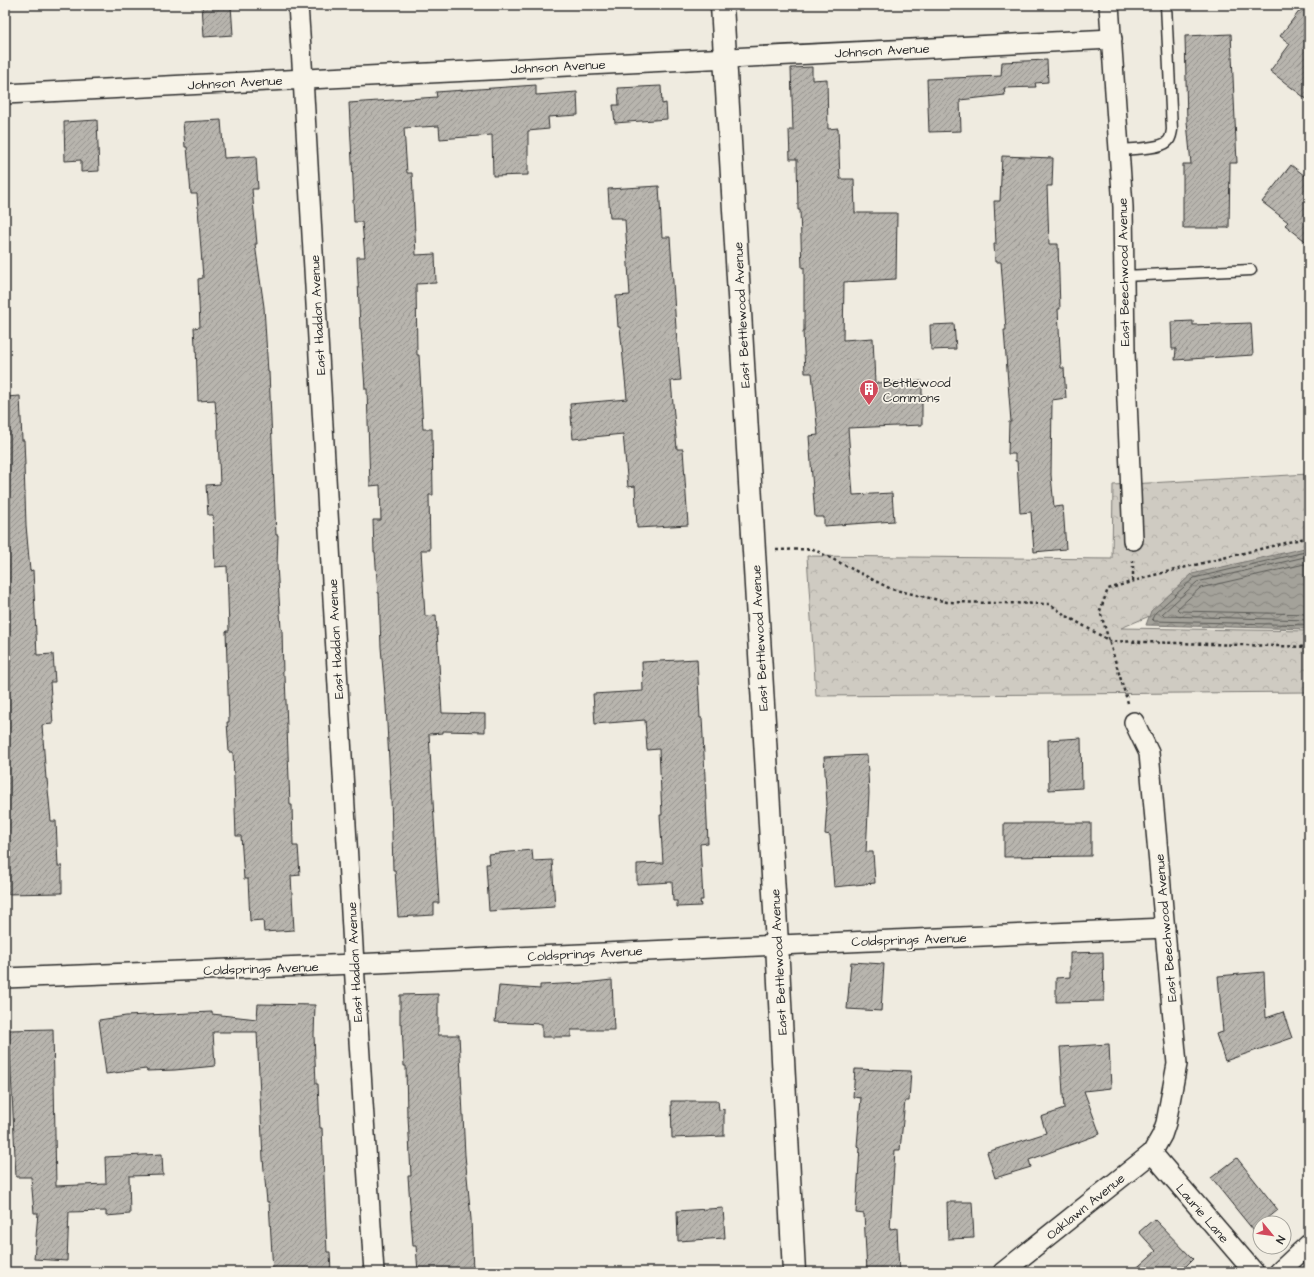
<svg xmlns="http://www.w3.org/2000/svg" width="1314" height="1277" viewBox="0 0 1314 1277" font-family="'Architects Daughter',sans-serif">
  <defs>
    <pattern id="forest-crowns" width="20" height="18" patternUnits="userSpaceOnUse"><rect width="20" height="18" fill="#cfcbc2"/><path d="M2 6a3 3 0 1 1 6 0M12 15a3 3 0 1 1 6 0" fill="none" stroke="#b2aea7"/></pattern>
    <pattern id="water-waves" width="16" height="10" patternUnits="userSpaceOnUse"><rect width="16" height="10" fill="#a4a29a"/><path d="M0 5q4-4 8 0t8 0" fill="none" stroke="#86847e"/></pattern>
    <pattern id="building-hatch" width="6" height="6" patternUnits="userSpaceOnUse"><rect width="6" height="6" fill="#b8b5ae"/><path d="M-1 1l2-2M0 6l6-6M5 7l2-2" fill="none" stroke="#96938e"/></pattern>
  </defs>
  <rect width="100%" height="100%" fill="#efebe0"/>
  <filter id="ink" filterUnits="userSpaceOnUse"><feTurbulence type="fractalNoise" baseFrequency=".025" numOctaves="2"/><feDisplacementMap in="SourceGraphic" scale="8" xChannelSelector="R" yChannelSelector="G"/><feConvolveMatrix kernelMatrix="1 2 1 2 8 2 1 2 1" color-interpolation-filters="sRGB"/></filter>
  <g filter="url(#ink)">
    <path fill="url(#forest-crowns)" stroke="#7d7b76" d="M1309,474V549L1121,628L1309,631V692L816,696L807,556L1112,559L1113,485Z"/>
    <path fill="url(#water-waves)" stroke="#74726e" d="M1309,547V629L1146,625L1151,611L1192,574Z"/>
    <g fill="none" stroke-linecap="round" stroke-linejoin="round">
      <g stroke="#5b5b57" stroke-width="1">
        <path d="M1309,551L1194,578L1155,613L1152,619L1154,621L1309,625"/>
        <path d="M1309,556L1197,582L1162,614L1164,616L1309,620"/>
        <path d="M1309,563L1200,588L1177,609L1179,611L1309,614"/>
      </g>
    </g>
    <g fill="url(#building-hatch)" stroke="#2b2b2b">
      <path d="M202,5H231L233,35L204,37Z"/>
      <path d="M1304,5H1309V101L1270,71L1290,44L1280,36Z"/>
      <path d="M1231,34L1237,163H1230L1229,228H1183V164H1191L1187,122L1185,36Z"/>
      <path d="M1047,60L1048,82L1035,83L1036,87L1004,88L1005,95L960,100L961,131L929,132L927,79L1001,76L1002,62Z"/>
      <path d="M812,67V80L827,79L828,129L838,128L840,179H854L855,213H897L896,279L844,282L843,340L873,338L875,383L922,381V425L848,428L853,495L892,493L894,521L824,526V517H815L809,436L818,435L812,373H805L803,331H804V267L802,268L800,210H798L797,159H790L789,130H793L791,68Z"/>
      <path d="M536,85V95L577,92L578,115L548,117L549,129L528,131V175L493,176L492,135L440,139L439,126L404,128L407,173H412L416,255L435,254L436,283L416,284L417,355H419L423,429H432L433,495H429L430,550H421L425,616L436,615L442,713L485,714V732L443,731V733L429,734L439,903H434V915L398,917L395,870H393L391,797L386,706L381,647L379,593H378L375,552H374L373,520H381L380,485L370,486L367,389H365L361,329H360L357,257H365L362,222H354L353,200H354L349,103L437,97L436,92Z"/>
      <path d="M661,86L662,104L666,103L667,119L615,123L613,105H619L618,88Z"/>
      <path d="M97,120L99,171L81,172V160L65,161L64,122Z"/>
      <path d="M221,120L224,158L256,156L258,189H252L257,244H255L264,307L268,372H269L276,535H278L277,565L281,629H282L283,676H285L290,805H292L293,846H298L300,875L291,876L294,930L264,932L263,920L250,921L248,879H244L241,836H236L233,752H229L227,722H229L226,631H229L227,566L215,567L213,515H208L206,485L220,484L217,412L216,413L215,400L198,401L196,345H195L194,328L200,327L198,279L203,278L197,194H191L187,147H185L183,122Z"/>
      <path d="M1002,156L1053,158L1052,186H1047L1049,244H1058L1060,309H1058L1061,368H1064L1066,398L1052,400L1051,475L1054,507L1063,506L1066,549L1034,552L1031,512L1020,513L1017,461H1015V454H1008L1009,422H1011L1004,330H1006L1001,262H995L994,244H996L994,201H1000Z"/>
      <path d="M1291,165L1309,179V244L1285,225L1288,222L1262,202Z"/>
      <path d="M659,186L662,237H670L677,343H678L681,380L671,381L677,449H683L688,525L637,528L635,486L628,487L623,434L573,439L570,404L627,399L620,327H618L616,296L630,295L625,220H622V218H610L608,189Z"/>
      <path d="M1193,321V325L1251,323L1253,355L1175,360L1176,349H1172L1171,322Z"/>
      <path d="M954,324L956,349L931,350L930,325Z"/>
      <path d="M20,396L22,440H24L25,465H24L26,525L30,571L33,570L37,655L53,654L55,682H50L53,724L42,725L46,779H47L51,821H56L58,866H62V893L5,894V397Z"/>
      <path d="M697,659L700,718H702L704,755L708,843L700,844L703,900H700L701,906L677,907V901H673L672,882L637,884V864L663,863L660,815H662L659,749L647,750L645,720L595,724L593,694L643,691L642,662Z"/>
      <path d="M1081,738L1082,788L1049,790L1048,740Z"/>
      <path d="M867,755L869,793L866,852H873L875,883L834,887L830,835L825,834L827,803L824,757Z"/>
      <path d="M1004,823H1091V856L1004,857Z"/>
      <path d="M532,850L533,861L552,860L555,907L489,911L486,864H489L488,854Z"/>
      <path d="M1103,952L1104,1001L1056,1002V978L1070,977V953Z"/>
      <path d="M851,962L884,964L881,1011L847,1009Z"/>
      <path d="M1264,972L1266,1018L1283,1012L1292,1038L1225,1061L1216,1034L1223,1032L1218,976Z"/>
      <path d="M612,980L614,1030H571V1037H542V1024L495,1022L499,986L540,989V985L584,983Z"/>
      <path d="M438,994V1035H459L465,1155L471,1219L473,1272H418L416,1246H413L408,1176H411L408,1116H407L406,1066H404L402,1024H400V995Z"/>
      <path d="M258,1004L315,1005L314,1035L316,1084H318L320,1128H322L327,1252H330L331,1272H273L269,1202H267L263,1159L257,1032H213L215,1066L175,1070L147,1071L146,1069L106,1074L99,1020L126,1016L212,1012V1014L257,1019Z"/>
      <path d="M53,1029L56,1186L106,1184L105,1157L162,1154L163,1175L129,1176L130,1214L106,1216V1211L69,1212L67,1261L34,1259L38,1213H34L31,1177H16L9,1030Z"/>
      <path d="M1109,1044L1111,1088L1084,1091L1100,1134L1029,1160L1031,1167L995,1178L987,1152L1046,1133L1041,1117L1064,1109L1060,1047Z"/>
      <path d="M855,1069L911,1071L909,1101H905L900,1150H895L890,1229L897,1228L899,1272H867L864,1214L856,1213L860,1147L857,1146L861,1098L853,1097Z"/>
      <path d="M671,1101H718L719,1110L724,1109V1136L672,1138Z"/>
      <path d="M1237,1158L1278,1210L1262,1223H1260V1225L1254,1231L1211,1178Z"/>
      <path d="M947,1202H972L974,1238L948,1239Z"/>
      <path d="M723,1208L725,1238L678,1241L677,1211Z"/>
      <path d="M1154,1219L1193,1259L1180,1272H1132L1156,1251L1139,1232Z"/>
    </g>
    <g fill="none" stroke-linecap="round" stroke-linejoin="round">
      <defs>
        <g id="service">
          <path d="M1119,150C1131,149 1159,149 1167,142C1171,139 1171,135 1172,130L1166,5"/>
          <path d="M1124,276L1251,270"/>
        </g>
        <g id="minor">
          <path d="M298,5L303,78L354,964L374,1272"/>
          <path d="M1109,5L1123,207L1125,353L1133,540"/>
          <path d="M5,94L1112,39"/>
          <path d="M5,978L354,964L1165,928"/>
          <path d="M1152,1153L1254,1272"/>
          <path d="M1003,1272L1152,1153L1162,1135L1166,1123L1177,1064L1149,753L1134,722"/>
          <path d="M1279,1272L1309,1244"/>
        </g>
        <path id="tertiary" d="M722,5L777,944L794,1272"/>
      </defs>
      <use href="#service" stroke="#2b2b2b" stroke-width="13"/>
      <use href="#minor" stroke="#2b2b2b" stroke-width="22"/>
      <use href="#tertiary" stroke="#2b2b2b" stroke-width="25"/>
      <g stroke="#2b2b2b" stroke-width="2.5" stroke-dasharray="3 3" stroke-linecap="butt">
        <path d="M776,550L813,549L891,589L947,602L1050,604L1065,615L1110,641L1309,647"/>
        <path d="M1133,581V560"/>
        <path d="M1128,703L1100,611L1108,589L1154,575L1309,537"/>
      </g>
      <use href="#service" stroke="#f7f3e8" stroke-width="10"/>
      <use href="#minor" stroke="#f7f3e8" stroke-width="19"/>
      <use href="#tertiary" stroke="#f7f3e8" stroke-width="22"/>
    </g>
  </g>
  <defs>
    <symbol id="building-pin" viewBox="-11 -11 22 30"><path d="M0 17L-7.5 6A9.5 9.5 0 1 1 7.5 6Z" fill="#d1495b" stroke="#f7f3e8"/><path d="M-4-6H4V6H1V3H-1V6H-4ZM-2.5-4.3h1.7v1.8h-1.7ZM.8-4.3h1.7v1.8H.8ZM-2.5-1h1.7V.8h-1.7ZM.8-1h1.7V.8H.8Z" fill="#fff"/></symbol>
  </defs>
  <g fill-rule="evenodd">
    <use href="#building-pin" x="858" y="378" width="22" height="30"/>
  </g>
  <g text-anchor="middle" stroke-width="3.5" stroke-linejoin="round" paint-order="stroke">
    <g font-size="13" fill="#2b2b2b" stroke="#f7f3e8">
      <text transform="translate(882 50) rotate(-3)" y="5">Johnson Avenue</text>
      <text transform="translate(558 66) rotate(-3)" y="5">Johnson Avenue</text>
      <text transform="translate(235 82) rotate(-3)" y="5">Johnson Avenue</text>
      <text transform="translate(1123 272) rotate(-91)" y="5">East Beechwood Avenue</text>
      <text transform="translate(317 315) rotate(-93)" y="5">East Haddon Avenue</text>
      <text transform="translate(741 315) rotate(-93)" y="5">East Bettlewood Avenue</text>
      <text transform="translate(759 638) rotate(-93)" y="5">East Bettlewood Avenue</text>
      <text transform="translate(335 639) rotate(-93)" y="5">East Haddon Avenue</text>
      <text transform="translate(1165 928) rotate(-95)" y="5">East Beechwood Avenue</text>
      <text transform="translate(909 939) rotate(-2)" y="5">Coldsprings Avenue</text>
      <text transform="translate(585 953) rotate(-3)" y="5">Coldsprings Avenue</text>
      <text transform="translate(354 962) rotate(-93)" y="5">East Haddon Avenue</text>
      <text transform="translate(778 962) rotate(-93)" y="5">East Bettlewood Avenue</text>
      <text transform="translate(261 968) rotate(-2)" y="5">Coldsprings Avenue</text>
      <text transform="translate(1085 1206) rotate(-39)" y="5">Oaklawn Avenue</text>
      <text transform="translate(1203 1213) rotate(49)" y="5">Laurie Lane</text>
    </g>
    <g font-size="13" fill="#2b2b2b" stroke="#f7f3e8" text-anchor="start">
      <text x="883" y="387">Bettlewood<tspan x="883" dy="15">Commons</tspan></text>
    </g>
  </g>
  <rect width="1314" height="1277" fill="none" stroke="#f7f3e8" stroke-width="20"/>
  <rect x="10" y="10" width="1294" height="1257" fill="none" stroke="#2b2b2b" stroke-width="1.5" filter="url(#ink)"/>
  <g transform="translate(1272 1235) rotate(119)"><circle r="19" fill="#f7f3e8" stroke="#a5a39c"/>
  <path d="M0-3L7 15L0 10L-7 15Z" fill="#d1495b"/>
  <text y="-6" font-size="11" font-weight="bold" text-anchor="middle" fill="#2b2b2b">N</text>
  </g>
</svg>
